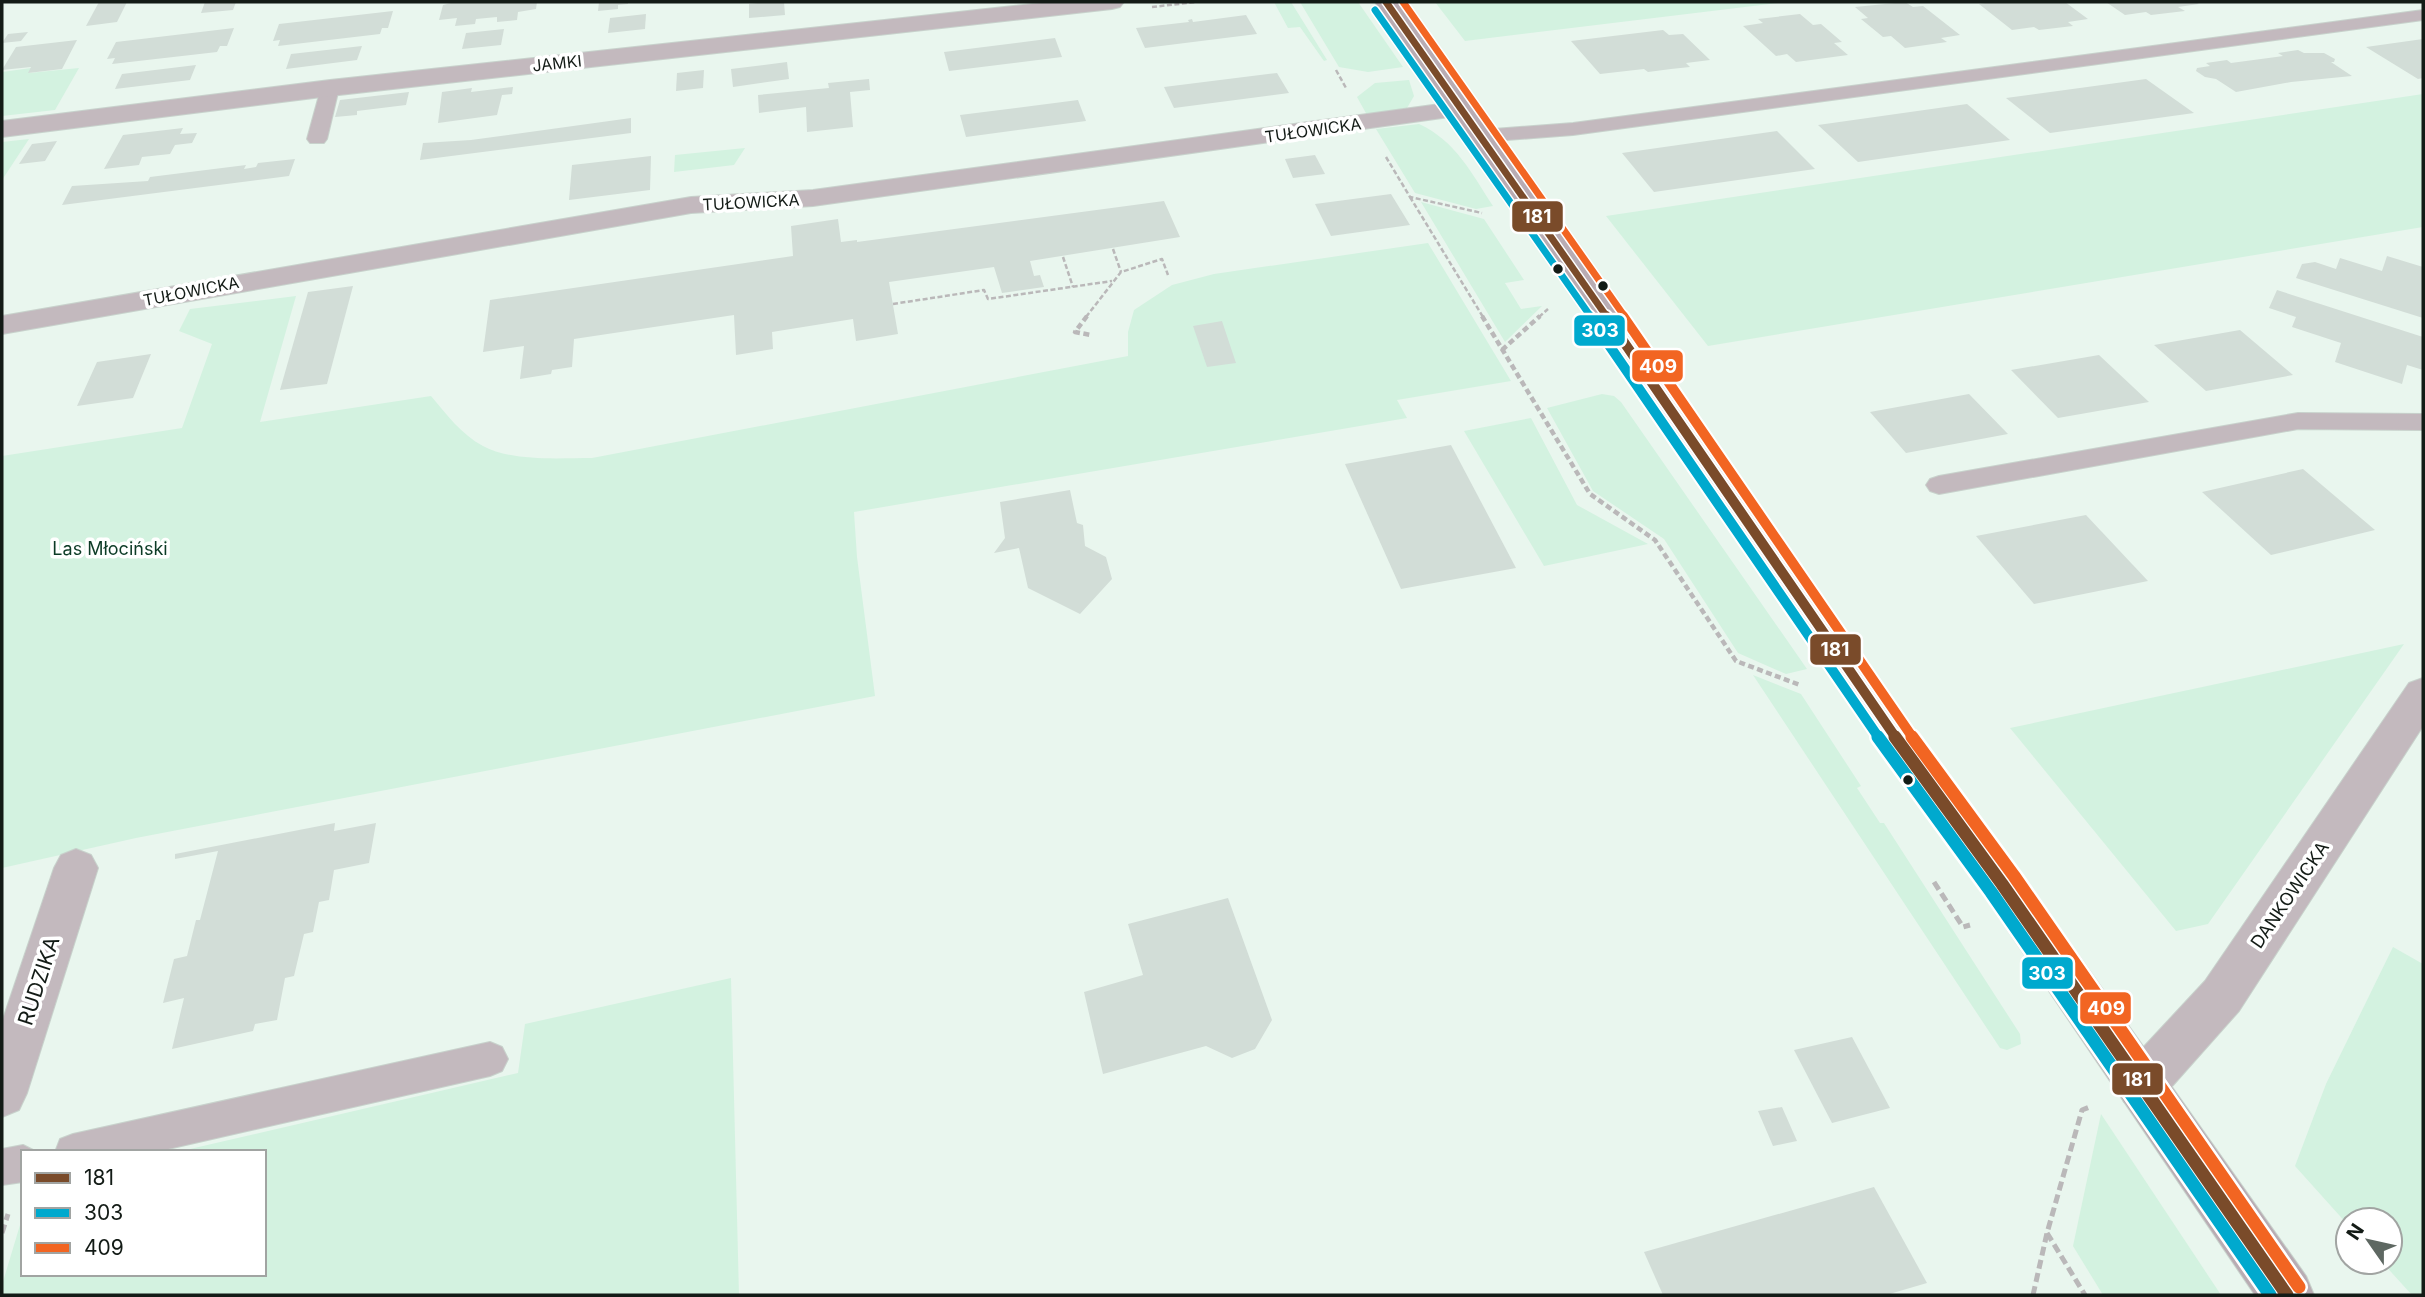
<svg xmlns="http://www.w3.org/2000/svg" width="2425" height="1297" viewBox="0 0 2425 1297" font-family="Inter,sans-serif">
  <rect width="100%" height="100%" fill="#e9f6ee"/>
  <g fill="#d3f2e0">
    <path d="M1274,2H1291L1327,60L1324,61L1300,27L1288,28Z"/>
    <path d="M1300,2H1358L1403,67L1368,72L1339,67Z"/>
    <path d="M1435,2H1787L1465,41Z"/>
    <path d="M31,68L29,73L79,68L55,110L2,116V72Z"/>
    <path d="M1409,80L1414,96L1407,108L1367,115L1357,97L1375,83Z"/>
    <path d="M2423,94V227L1708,346L1606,216Z"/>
    <path d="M1419,124C1456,141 1472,174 1493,206L1476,209L1415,193L1376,129Z"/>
    <path d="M29,139L2,180V142Z"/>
    <path d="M745,148L734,165L674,172L675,155Z"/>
    <path d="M1421,202L1484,219L1524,280L1505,283L1521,309L1542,306L1505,342Z"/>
    <path d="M1428,243L1511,381L1397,400L1407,418L854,512L857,557L875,696L136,838L2,868V456L182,428L212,344L179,331L190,309L296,296L260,422L431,396C446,414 462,435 483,446C513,462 559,458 592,458L1128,356V332L1134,310L1172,285L1214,274Z"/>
    <path d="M1602,394L1614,396L1621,402L1807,669L1786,674L1738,653L1664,539L1593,491L1547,408Z"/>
    <path d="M1531,418L1577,505L1648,544L1544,566L1464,431Z"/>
    <path d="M2404,644L2208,924L2176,931L2010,728Z"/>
    <path d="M1753,675L1801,694L1861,786L1857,788L1880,823H1884L2020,1034L2021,1044L2007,1050L2000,1048Z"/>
    <path d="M2393,947L2423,964V1295H2412L2382,1262H2390V1220H2348V1225L2295,1166L2326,1084Z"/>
    <path d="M731,978L739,1295H2V1285L23,1215V1274H264V1152H177L518,1073L525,1024Z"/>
    <path d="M2101,1114L2221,1295H2103L2073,1246Z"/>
  </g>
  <g fill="#d2ddd7">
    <path d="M99,2H127L117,22L86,26Z"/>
    <path d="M205,2L213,3L236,2L233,10L201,13Z"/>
    <path d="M455,2H537L536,9L518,12L517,20L497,22V17L476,19L475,24L455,26L457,18L439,20L443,5Z"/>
    <path d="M599,2H628V4L618,5V9L598,11Z"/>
    <path d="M767,2H784L785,15L749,18V4Z"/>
    <path d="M1905,2L1913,7L1923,6L1960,35L1941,38L1947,42L1905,48L1891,36L1883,37L1861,19L1868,18L1855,7Z"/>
    <path d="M1991,2H2065L2088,19L2068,22L2073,26L2039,30L2034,27L2012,30L1979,4Z"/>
    <path d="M2106,2H2195L2199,4L2178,7L2185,11L2151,15L2146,12L2125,15Z"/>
    <path d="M393,11L388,28H382L380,34L278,46L280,40L273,41L279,24Z"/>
    <path d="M646,14L645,29L608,33L610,18Z"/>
    <path d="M1800,14L1813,25L1821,24L1842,42L1834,43L1848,55L1796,62L1787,54L1776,56L1743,26L1763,23L1758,19Z"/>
    <path d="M1246,15L1257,34L1145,48L1136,28L1189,22L1188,20L1192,19L1193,22Z"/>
    <path d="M234,28L227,46H220L217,52L112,64L115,58L107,59L116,42Z"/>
    <path d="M504,29L501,45L462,49L466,33Z"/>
    <path d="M1663,30L1669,35L1683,34L1710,60L1686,63L1690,67L1671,69L1648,72L1644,69L1600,74L1571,41Z"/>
    <path d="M28,32L21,41L2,43L8,34Z"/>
    <path d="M1055,38L1062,57L949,71L944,52Z"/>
    <path d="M2423,39V78L2418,79L2366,47Z"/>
    <path d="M77,40L62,69L28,73L31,67L2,70L16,47Z"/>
    <path d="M362,46L357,60L286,69L291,54Z"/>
    <path d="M2298,50L2304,53H2324L2335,59L2334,62H2331L2352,76L2291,82L2236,92L2216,79L2205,77L2196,71L2197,68L2210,66L2206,63L2227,60L2231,63L2276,57L2283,56L2278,53Z"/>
    <path d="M787,62L789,79L733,87L731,69Z"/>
    <path d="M196,65L190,80L115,89L122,74Z"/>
    <path d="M704,70L703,88L676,91L677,73Z"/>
    <path d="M1277,73L1289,93L1174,108L1164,87Z"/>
    <path d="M869,79L870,90L850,92L853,127L807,132L806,107L759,113L758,95L829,88L828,83Z"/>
    <path d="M2146,79L2194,113L2050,133L2006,98Z"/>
    <path d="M513,87L512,94L502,95L497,115L438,123L442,92L472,88L471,92Z"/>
    <path d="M409,92L406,105L357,111V115L335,117L340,100Z"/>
    <path d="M1078,100L1086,121L966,137L960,115Z"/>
    <path d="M1967,104L2010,140L1858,162L1818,125Z"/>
    <path d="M631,118V133L420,160L423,143L471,140Z"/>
    <path d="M183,128L180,134L197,133L192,143L175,145L170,154L142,157L139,165L104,169L123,135Z"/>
    <path d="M1777,131L1815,169L1654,192L1622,153Z"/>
    <path d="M57,141L45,161L19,164L32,144Z"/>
    <path d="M1315,155L1325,174L1293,178L1285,159Z"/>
    <path d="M651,156L650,190L569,200L572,165Z"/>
    <path d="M295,159L289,176L62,205L72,186L148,181L150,177L246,165L244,169L256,167L258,163Z"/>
    <path d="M1391,194L1410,225L1331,236L1315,204Z"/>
    <path d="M1164,201L1180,237L1030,261L1034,276L1040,275L1044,287L1002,293L994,267L889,282L898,334L856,341L853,319L772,332L773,349L736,355L734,315L574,339L572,367L552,370L551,374L520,379L524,346L483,352L490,300L793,256L791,226L838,219L841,242L857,240V242Z"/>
    <path d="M2387,256L2423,267V318L2296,278L2302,264L2315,262L2336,269L2340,258L2382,271Z"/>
    <path d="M353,286L327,384L280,390L308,292Z"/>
    <path d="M2277,290L2423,337V370L2407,365L2402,384L2335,362L2341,343L2292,327L2296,317L2269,308Z"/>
    <path d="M1222,321L1236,363L1207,367L1193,326Z"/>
    <path d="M2240,330L2293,375L2206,391L2154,345Z"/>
    <path d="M151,354L133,398L77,406L97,362Z"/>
    <path d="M2099,355L2149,402L2058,418L2011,370Z"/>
    <path d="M1969,394L2008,434L1906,453L1870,412Z"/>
    <path d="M1451,445L1516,568L1401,589L1345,464Z"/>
    <path d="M2303,469L2375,530L2271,555L2202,492Z"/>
    <path d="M1070,490L1077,523L1083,525L1085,546L1106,557L1112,579L1080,614L1028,588L1019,548L994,553L1005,538L1000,502Z"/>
    <path d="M2086,515L2148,581L2034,604L1976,536Z"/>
    <path d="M335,823L334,831L376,823L369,863L334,870L329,900L319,902L313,932L304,934L294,976L285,978L277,1020L255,1024L253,1031L172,1049L184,998L163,1003L174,959L187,956L196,920H200L218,851L175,859V854Z"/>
    <path d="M1228,898L1272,1020L1255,1049L1232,1058L1206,1046L1103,1074L1084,992L1143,975L1128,924Z"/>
    <path d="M1852,1037L1890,1108L1832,1123L1794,1050Z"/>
    <path d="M1782,1107L1797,1141L1773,1146L1758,1111Z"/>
    <path d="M1874,1187L1927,1283L1886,1295H1663L1644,1252Z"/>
  </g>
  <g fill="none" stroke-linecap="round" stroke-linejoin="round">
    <defs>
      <g id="lane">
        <path d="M2423,10V20L1573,135L1481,142L1471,136L1481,130L1573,123Z"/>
        <path d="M330,83L339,88L327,139L324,143H310L307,139L321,88Z"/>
        <path d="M2298,413L2423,414V430L2298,429L1939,494L1930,491L1926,485L1930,479L1939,476Z"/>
        <path d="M490,1042L502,1047L508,1059L502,1071L490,1076L155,1152H55L60,1139L73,1134Z"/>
        <path d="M23,1145L37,1152H23V1182L2,1185V1149Z"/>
      </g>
      <g id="street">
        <path d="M1051,2H1124L1120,7L1112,9L330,96L2,137V121L330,80Z"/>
        <path d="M1462,101L1471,104L1475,109L1471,114L813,206L691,213L2,334V316L691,197L813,190Z"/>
        <path d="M2423,678V726L2239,1011L2158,1102L2141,1109L2124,1102L2117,1085L2124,1068L2205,981L2409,683Z"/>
        <path d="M76,849L91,855L98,868L27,1093L19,1110L2,1117V1022L54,868L61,855Z"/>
      </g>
      <path id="secondary" d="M1375,2H1397L1938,765L2018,870L2306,1276L2314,1295H2255L1986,898L1908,789L1540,241Z"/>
    </defs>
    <use href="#lane" stroke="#c8d2cc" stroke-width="2"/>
    <use href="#street" stroke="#c8d2cc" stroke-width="2"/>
    <use href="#secondary" stroke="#c8d2cc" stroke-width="2"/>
    <g stroke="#bab8b9" stroke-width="2.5" stroke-dasharray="5 2.5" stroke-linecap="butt">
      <path d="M1152,7L1196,2"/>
      <path d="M1336,70L1346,88"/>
      <path d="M1386,157L1410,197L1482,213"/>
      <path d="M1410,197L1483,317"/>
      <path d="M1113,249L1121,272"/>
      <path d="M1063,257L1073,287"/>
      <path d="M893,304L984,290L988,299L1112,281"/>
      <path d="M1086,317L1121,272L1162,259L1168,275"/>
      <path d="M1539,317L1548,309"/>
    </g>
    <g stroke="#bab8b9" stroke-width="4.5" stroke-dasharray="6 3.5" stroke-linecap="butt">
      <path d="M1087,316L1075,332L1091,335"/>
      <path d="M1482,316L1590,494L1655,540L1736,661L1800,685"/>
      <path d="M1502,350L1540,316"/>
    </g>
    <g stroke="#bab8b9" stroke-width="5" stroke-dasharray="9 4.5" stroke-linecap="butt">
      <path d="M1934,882L1963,927L1970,925"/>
      <path d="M2,1233L8,1214"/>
      <path d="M2047,1233L2085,1295"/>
      <path d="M2033,1295L2047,1233L2082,1110L2092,1106"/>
    </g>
    <use href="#lane" fill="#c3b9be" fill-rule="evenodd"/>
    <use href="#street" fill="#c3b9be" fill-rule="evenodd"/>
    <use href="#secondary" fill="#b9acb3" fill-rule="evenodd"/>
    <defs>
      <path id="bus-1-far2" d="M1386,2L1607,317"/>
      <path id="bus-1-far1" d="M1606,316L1896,738"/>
      <path id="bus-1" d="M1895,737L2002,884L2287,1295"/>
      <path id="bus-2-far2" d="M1375,10L1591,317"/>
      <path id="bus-2-far1" d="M1589,316L1879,738"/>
      <path id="bus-2" d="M1878,737L1991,892L2270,1295"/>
      <path id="bus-3-far2" d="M1403,2L1625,317"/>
      <path id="bus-3-far1" d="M1623,316L1913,738"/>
      <path id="bus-3" d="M1912,737L2014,876L2299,1287"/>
    </defs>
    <use href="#bus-1-far2" stroke="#fff" stroke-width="10"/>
    <use href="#bus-1-far1" stroke="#fff" stroke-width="14"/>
    <use href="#bus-1" stroke="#fff" stroke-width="18"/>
    <use href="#bus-2-far2" stroke="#fff" stroke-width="10"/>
    <use href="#bus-2-far1" stroke="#fff" stroke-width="14"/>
    <use href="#bus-2" stroke="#fff" stroke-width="18"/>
    <use href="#bus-3-far2" stroke="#fff" stroke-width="10"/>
    <use href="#bus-3-far1" stroke="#fff" stroke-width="14"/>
    <use href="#bus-3" stroke="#fff" stroke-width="18"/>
    <use href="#bus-1-far2" stroke="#7a4b2a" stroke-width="7"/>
    <use href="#bus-1-far1" stroke="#7a4b2a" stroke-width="10"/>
    <use href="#bus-1" stroke="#7a4b2a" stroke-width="13"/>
    <use href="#bus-2-far2" stroke="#00a9ce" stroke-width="7"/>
    <use href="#bus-2-far1" stroke="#00a9ce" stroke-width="10"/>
    <use href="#bus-2" stroke="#00a9ce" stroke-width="13"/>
    <use href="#bus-3-far2" stroke="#f26522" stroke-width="7"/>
    <use href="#bus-3-far1" stroke="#f26522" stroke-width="10"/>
    <use href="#bus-3" stroke="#f26522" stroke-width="13"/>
  </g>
  <g fill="#131b16" stroke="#fff" stroke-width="2.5">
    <circle cx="1558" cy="269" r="6"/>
    <circle cx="1603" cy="286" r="6"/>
    <circle cx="1908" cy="780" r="6"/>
  </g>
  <g text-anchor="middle" stroke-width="7" stroke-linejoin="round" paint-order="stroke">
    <g font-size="16" fill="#131b16" stroke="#fff">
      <text transform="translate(557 63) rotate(-6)" y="6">JAMKI</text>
      <text transform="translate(1313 130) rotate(-8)" y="6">TUŁOWICKA</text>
      <text transform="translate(751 202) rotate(-3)" y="6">TUŁOWICKA</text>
      <text transform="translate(191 291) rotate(-11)" y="6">TUŁOWICKA</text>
    </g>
    <g font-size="18" fill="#0c3b26" stroke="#fff">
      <text x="110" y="555">Las Młociński</text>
    </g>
    <g font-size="18" fill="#131b16" stroke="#fff">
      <text transform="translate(2290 895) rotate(-56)" y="6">DANKOWICKA</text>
    </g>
    <g font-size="21" fill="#131b16" stroke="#fff">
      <text transform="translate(39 981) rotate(-72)" y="7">RUDZIKA</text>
    </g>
  </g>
  <g stroke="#fff" stroke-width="2.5">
    <rect x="1511" y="200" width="53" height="33" rx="7" fill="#7a4b2a"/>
    <rect x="1573" y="314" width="53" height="33" rx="7" fill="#00a9ce"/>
    <rect x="1631" y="349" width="53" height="34" rx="7" fill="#f26522"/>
    <rect x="1809" y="633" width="53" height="33" rx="7" fill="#7a4b2a"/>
    <rect x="2021" y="956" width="53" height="34" rx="7" fill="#00a9ce"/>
    <rect x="2079" y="991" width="53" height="34" rx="7" fill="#f26522"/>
    <rect x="2111" y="1062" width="53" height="34" rx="7" fill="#7a4b2a"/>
  </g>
  <g font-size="19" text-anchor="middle" font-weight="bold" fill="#fff">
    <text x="1537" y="223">181</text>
    <text x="1600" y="337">303</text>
    <text x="1658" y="373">409</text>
    <text x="1835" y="656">181</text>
    <text x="2047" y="980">303</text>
    <text x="2106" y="1015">409</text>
    <text x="2137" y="1086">181</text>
  </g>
  <rect width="2425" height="1297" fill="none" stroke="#131b16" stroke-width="7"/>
  <rect x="21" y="1150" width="245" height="126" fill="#ffffff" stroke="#a1a4a2" stroke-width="2"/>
  <rect x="35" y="1173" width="35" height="10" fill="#7a4b2a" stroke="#a1a4a2" stroke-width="2"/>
  <text x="84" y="1185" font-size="21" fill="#131b16">181</text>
  <rect x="35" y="1208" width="35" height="10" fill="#00a9ce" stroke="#a1a4a2" stroke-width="2"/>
  <text x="84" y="1220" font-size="21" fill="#131b16">303</text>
  <rect x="35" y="1243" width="35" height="10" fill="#f26522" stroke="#a1a4a2" stroke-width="2"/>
  <text x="84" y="1255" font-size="21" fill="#131b16">409</text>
  <g transform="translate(2369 1241) rotate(304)"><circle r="33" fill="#ffffff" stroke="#a1a4a2" stroke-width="2"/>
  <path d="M0-5L12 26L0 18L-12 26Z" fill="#5e6862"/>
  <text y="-10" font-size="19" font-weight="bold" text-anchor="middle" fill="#131b16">N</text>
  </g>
</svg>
